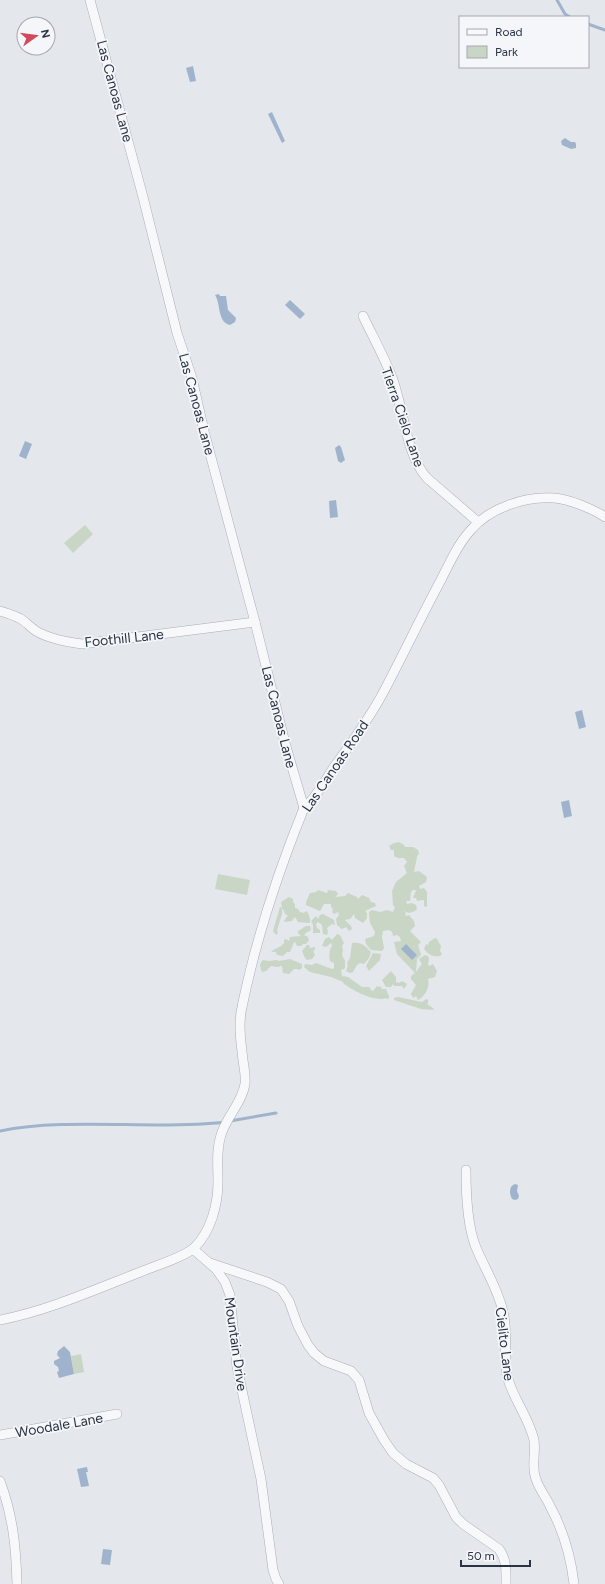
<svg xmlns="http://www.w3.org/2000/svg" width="605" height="1584" viewBox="0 0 605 1584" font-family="Figtree,sans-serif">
  <rect width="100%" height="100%" fill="#e4e7ec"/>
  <g fill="#c9d6c5">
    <path d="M85,525L93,534L73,553L64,543Z"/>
    <path d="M399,842L404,845L405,847H413L418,850L419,853L417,857L414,872L419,871L427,877L426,882L419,886L420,889L424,888L427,892V906L425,907L424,906V900L417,901L416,898H413L416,890H413L411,892L410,901H406L407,904L412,903L416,905L417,909L415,911L409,913L404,911L406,913L405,916L409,915L414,921L415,926L410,931L421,942L418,945L421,955L417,959L416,972L422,964L419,959L425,955L428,956L429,959L428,964L429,966L433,964L437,971L435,977L428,979C430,986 426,996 418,1000L416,996L413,998L411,994L416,985L411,979V976L415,973L397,954L394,942L401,941L400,937L397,935L393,936L392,932L389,930L383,931L382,937L384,948L382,951L371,950L366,944L365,939L374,936L375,932L370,923L369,912L372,910L380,912L387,910L393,912L395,907L393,905L392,891L396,882L407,873L404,866L407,862L404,858H398L394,856V850H391L389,846L394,843Z"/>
    <path d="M218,874L250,880L247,895L215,889Z"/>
    <path d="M318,890L327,893L328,890L336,891L338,894L335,897L345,896L348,893L357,897L358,899L362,895L369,898L371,902L375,903L376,906L365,911L367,913V918L363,923L355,918L354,914L350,919L345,920L351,926L352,929L349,931L346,927L342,929L337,925L336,919L339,915L338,912L334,914L332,912L333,909L331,907V904H324L320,911L306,905V902L310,893L316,892Z"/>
    <path d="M289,897L293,899V902L295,904V908L298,909L300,912L304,913L306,911C310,914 310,919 310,923L298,922L295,917L292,921L285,922L284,921L288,915H286L282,908V914L277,930L278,933L276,935L273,931L280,907L282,908L281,902Z"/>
    <path d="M323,914L334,920L335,925L332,924L327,928L328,932L327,935L323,934L322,925L318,922L316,924L317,928L320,930V933H313V925L311,921L316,916L318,919L320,915Z"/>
    <path d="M306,926H310L311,928L310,931L307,932L304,935L308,937L309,940L306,944H303L301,946H297L295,942H294L290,952H287L283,956L277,955L276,952H271C275,948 280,948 284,943V940L286,939L289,941L290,937L301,936L298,933V931Z"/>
    <path d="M337,934L340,935L344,943L342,946L343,950L342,955L345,961V968L343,970L341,969L342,976L348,977L362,987H369L371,990L373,991L377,986L379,987L380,986L382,989H386L389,996V999C385,998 384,999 381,999C368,999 353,990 344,984L343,982L331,977L310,972L304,967L305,964L312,965L316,963L332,969L334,968V963L330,961C329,955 329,951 332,946L331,943L326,947L322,946L325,939L329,937L332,940Z"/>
    <path d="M435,938L437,939L441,946L440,951L442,954L440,956C432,957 429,955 424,949L426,944L428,945L429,942Z"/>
    <path d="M352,943C362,942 365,946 371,952L369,958L364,964L360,963L357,965L353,972L350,973L346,971L348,966L347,963L350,958Z"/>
    <path d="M307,945H309L310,948L315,947V950L313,951L315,955L312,959L307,960L305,958L302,951Z"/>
    <path d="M373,953L381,954L380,960L369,971L366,966Z"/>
    <path d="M290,959L302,964V968L299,970L297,969H294L289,974L283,973L282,966L277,967L271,966L266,971L262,972C260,967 259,964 263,960L269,961L277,960L279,961Z"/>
    <path d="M391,971L396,977V982L399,983L402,981L407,984L404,989L402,986H394L393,984L391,987H386L382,980Z"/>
    <path d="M398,997L422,1002L426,999L428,1000V1003L427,1004L433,1008L434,1010L421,1009L394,1000V998Z"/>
    <path d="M81,1354L84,1372L74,1374L71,1356Z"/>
  </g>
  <g fill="#9fb4cc">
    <path d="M193,66L196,81L190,82L186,68Z"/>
    <path d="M272,112L285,141L282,143L268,114Z"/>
    <path d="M565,138L571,142H575L576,144V148L571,149L562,145L561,141Z"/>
    <path d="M219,294L220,296H226L228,310L236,318L235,322L230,325C217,322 221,304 215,295Z"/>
    <path d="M290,300L305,314L300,319L285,305Z"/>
    <path d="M25,441L32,444L26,459L19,456Z"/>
    <path d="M339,445L341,447L345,460L341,463L338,461L335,448Z"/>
    <path d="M336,500L338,517L330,518L329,501Z"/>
    <path d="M582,710L586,727L579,729L575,712Z"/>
    <path d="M569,800L572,816L564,818L561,802Z"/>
    <path d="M406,944L417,955L412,960L401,949Z"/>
    <path d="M515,1184L518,1185L517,1191L519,1196L518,1199L515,1200L512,1199C509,1193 509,1186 515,1184Z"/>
    <path d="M64,1346L70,1352L74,1374L59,1378L57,1372L59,1371L58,1367L54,1364V1361L60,1358L57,1355L58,1351Z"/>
    <path d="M87,1467L88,1472H86L89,1486L81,1487L77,1469Z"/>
    <path d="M103,1549L112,1550L110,1565L101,1564Z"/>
  </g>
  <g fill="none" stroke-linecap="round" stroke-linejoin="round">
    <g stroke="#9fb4cc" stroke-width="3">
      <path d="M557,0L565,14L570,17"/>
      <path d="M588,24L605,30"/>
      <path d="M230,1121L276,1113"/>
      <path d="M0,1131C48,1121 109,1125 158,1125C180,1125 203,1125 225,1122"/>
    </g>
    <defs>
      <g id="minor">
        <path d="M90,0L143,197L177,333L192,378L204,431L255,622L285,743L304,808"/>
        <path d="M363,316C373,337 385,358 393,380C404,411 406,455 427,478L478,522"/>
        <path d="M0,611C7,613 14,615 21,619C26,622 30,627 36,631C49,639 67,642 82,644L255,622"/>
        <path d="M466,1170C466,1193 467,1223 475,1245C484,1268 498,1288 503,1312C509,1334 502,1357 508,1379C514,1400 529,1418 534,1440C536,1453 531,1467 536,1479C539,1489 546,1497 550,1506C563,1530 571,1557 574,1584"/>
        <path d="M193,1249L216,1269L225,1282L230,1295L237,1367L261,1479L273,1570L276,1579L279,1584"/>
        <path d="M210,1263L267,1282L281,1289L289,1301L298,1326L308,1345L314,1353L324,1361L351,1371L359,1380L369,1413L384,1440L393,1453L406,1464L433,1478L439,1485L456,1517L463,1524L499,1549C507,1560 506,1571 506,1584"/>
        <path d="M0,1320C50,1310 96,1289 143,1271C157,1265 185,1257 195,1247C211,1231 218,1204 218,1182C218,1166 216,1150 221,1135C226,1117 242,1103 245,1084C246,1076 244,1068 243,1060C241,1043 238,1024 242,1007C256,939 278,872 304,808C317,797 325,780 334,767C352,742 370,718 384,691C404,653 422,615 442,578C450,562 458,544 470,531C489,508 525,496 554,498C569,499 593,509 605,517"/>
        <path d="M0,1435L117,1414"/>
        <path d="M0,1481C13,1516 16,1547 17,1584"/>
      </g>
    </defs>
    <use href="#minor" stroke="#a9aeb7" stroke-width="10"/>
    <use href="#minor" stroke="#f7f8fa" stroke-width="9"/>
  </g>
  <g text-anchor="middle" stroke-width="3.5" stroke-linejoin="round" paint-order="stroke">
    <g font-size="14" fill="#2b3445" stroke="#f4f6f9">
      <text transform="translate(115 91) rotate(75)" y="5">Las Canoas Lane</text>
      <text transform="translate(197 404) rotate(75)" y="5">Las Canoas Lane</text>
      <text transform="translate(403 417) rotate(71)" y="5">Tierra Cielo Lane</text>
      <text transform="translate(124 638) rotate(-6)" y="5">Foothill Lane</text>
      <text transform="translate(279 717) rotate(76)" y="5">Las Canoas Lane</text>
      <text transform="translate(335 766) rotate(-56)" y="5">Las Canoas Road</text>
      <text transform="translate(236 1344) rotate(82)" y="5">Mountain Drive</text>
      <text transform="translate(505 1344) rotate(83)" y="5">Cielito Lane</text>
      <text transform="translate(59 1425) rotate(-10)" y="5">Woodale Lane</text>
    </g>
  </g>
  <rect x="459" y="16" width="130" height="52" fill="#f4f6f9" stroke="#a4a8b1"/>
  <rect x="467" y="29" width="20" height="6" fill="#f7f8fa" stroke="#a4a8b1"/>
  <text x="495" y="36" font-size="12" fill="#2b3445">Road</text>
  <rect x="467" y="46" width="20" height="12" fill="#c9d6c5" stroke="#a4a8b1"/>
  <text x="495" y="56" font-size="12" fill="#2b3445">Park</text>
  <g transform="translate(36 36) rotate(76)"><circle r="19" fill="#f4f6f9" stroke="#a4a8b1"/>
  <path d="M0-3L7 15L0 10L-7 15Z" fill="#d1495b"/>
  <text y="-6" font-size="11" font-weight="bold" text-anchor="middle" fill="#2b3445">N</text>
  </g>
  <path d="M461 1560v6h69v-6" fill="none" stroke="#2b3445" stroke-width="2"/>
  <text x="467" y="1560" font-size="12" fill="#2b3445" stroke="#f4f6f9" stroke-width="3" paint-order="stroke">50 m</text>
</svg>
